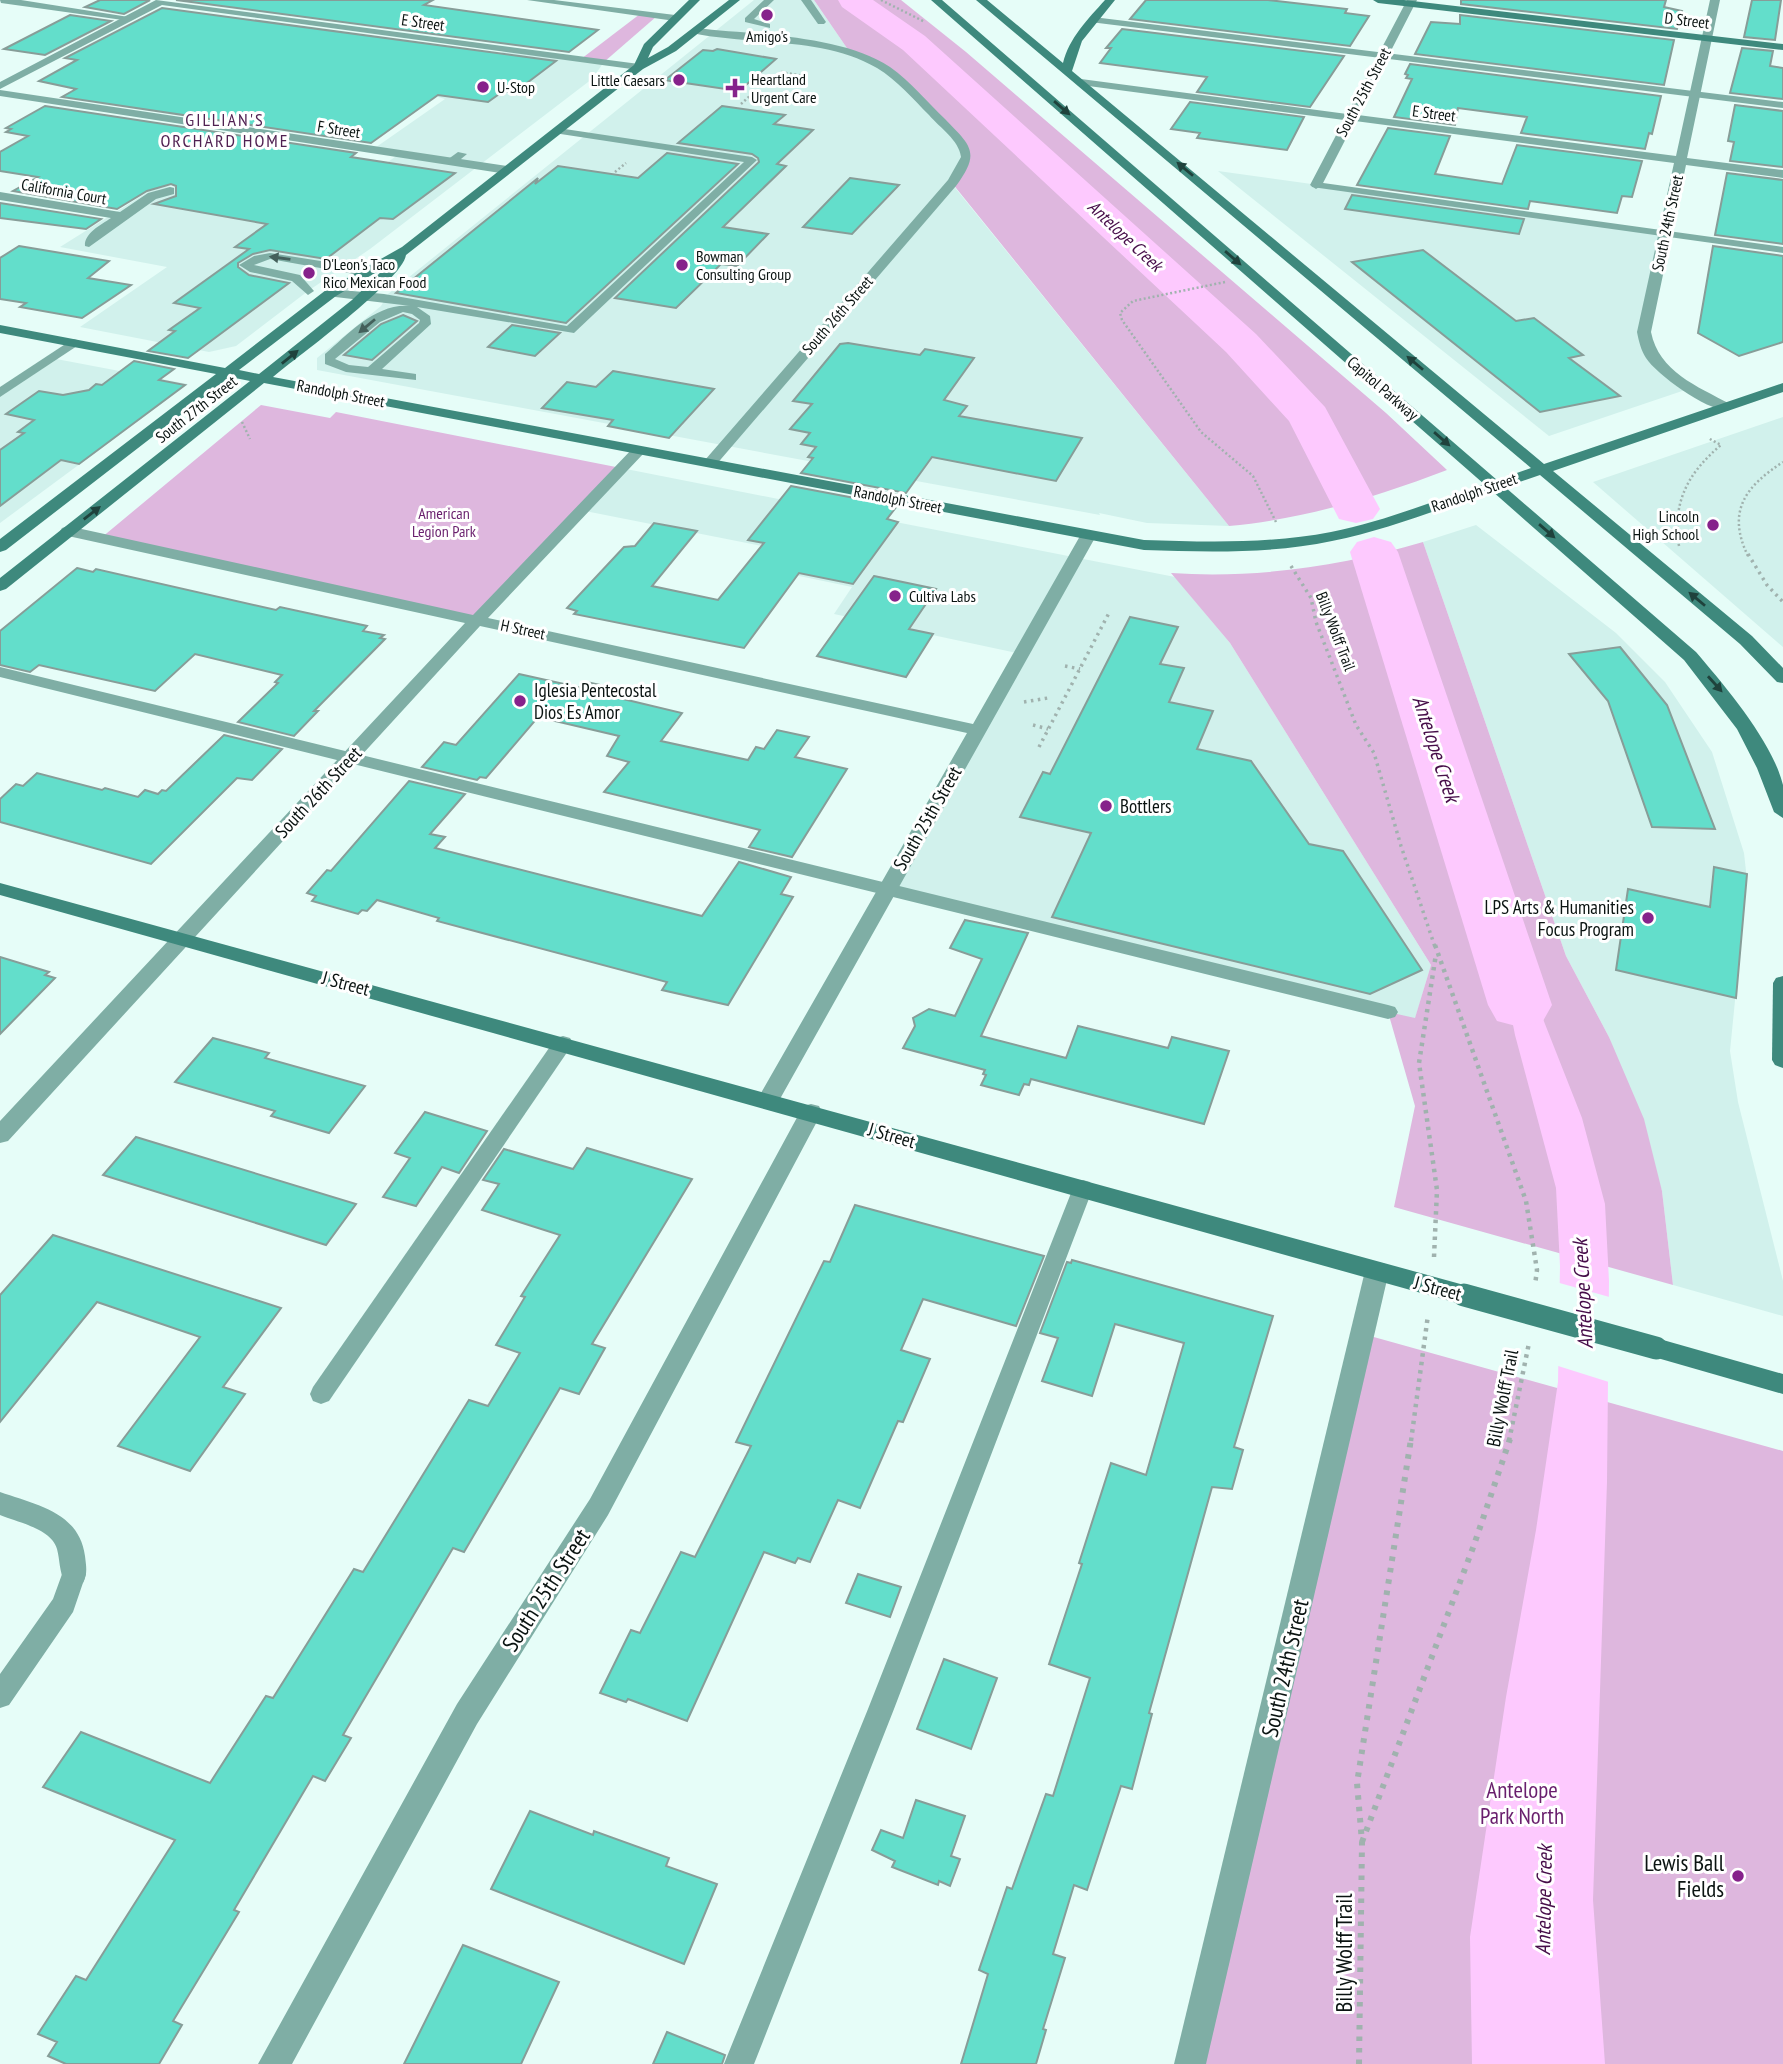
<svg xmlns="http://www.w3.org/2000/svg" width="1783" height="2064" viewBox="0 0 1783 2064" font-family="'PT Sans Narrow',sans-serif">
  <rect width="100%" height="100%" fill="#e6fdf8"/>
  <g fill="#d1f1ec">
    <path d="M754,0H814L851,54L881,66L966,151L952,184L1229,526L1147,523L1099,513L1100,515L317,370V358L381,306L388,294Z"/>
    <path d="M507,49L604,62L592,79L370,249L308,291L236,346L209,352L80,327L167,267L60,247L159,185L322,210L399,154L372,150L445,99L438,97Z"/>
    <path d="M1218,171L1665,233L1644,343L1691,388L1549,436Z"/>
    <path d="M51,358L188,384L0,523V393Z"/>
    <path d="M1783,417V647L1593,482Z"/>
    <path d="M621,468L1175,577L1230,643L1431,965L1415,1019L887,888L1021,654L834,614L852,587L747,565L762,546L580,510Z"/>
    <path d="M1476,525L1616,633L1665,682L1712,752L1744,853L1747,880L1730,1051L1738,1102L1783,1281V1316L1673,1285L1662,1191L1609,1037L1566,956L1423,542Z"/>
  </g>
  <g fill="#deb7de">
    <path d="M814,0H901L966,52L1386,413L1447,470C1376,497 1305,519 1229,526L952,183L966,151L884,69L851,54Z"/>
    <path d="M640,14L657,16L604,62L581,59Z"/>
    <path d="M261,405L330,418L336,412L621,468L478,619L101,538Z"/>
    <path d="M1423,542L1566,956L1609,1037L1644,1119L1662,1191L1673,1285L1394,1207L1415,1106L1388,1012L1415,1018L1431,965L1230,643L1171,573C1255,579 1342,566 1423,542Z"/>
    <path d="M1363,1334L1783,1451V2064H1190Z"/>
  </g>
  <path fill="#fdc9fe" d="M1493,922L1532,991L1582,1118L1605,1204L1609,1281L1607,1482L1593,1900L1605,2064H1472L1470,1937L1506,1697L1536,1530L1558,1382L1560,1266L1556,1188L1515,1035Z"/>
  <path fill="#e6fdf8" d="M1556,1282L1613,1298L1612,1383L1555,1365Z"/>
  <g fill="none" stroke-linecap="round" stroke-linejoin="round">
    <g fill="#fdc9fe" fill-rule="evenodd">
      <path d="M838,0H873L925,36L1256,334L1325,407L1380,509L1373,519L1356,523L1339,519L1289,421L1226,352L903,50L842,7Z"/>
      <path d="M1374,537L1391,542L1398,552L1552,1005L1543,1021L1520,1027L1497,1021L1488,1005L1350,552L1357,542Z"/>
    </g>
  </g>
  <g fill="#63decb" stroke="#879d98" stroke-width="2">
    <path d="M100,0H150L124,14L85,7Z"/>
    <path d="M176,0H433L424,5L598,30L569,52Z"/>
    <path d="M1146,0H1268L1347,9L1345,13L1369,16L1350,46L1130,19Z"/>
    <path d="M1461,0H1666L1664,7L1682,11L1677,29L1461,4Z"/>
    <path d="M1752,0H1781L1775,40L1744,37Z"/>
    <path d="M162,8L556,61L515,92H502L488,102L438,95L371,143L62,97L76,89L39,81L77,60L65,58Z"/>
    <path d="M70,15L111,21L45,55L4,49Z"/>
    <path d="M1460,15L1674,40L1664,85L1415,54L1431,22L1460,24Z"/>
    <path d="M1122,29L1344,56L1310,107L1197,92L1207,77L1100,63L1111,48H1106Z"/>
    <path d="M1742,48L1773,51L1770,66L1783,68V99L1730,93Z"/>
    <path d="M717,49L776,59L739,91L665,80L703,50L713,51Z"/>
    <path d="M1410,64L1661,96L1652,134L1649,133L1645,149L1521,133L1527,117L1458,108L1455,125L1394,117L1412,79L1406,78L1408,75L1405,74Z"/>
    <path d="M1190,102L1304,117L1287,150L1197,138L1200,133L1171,129Z"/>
    <path d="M1735,105L1783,111V167L1730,161L1734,142L1728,141Z"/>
    <path d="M45,106L356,153L351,157L455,173L393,219L380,218L326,259L270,250L253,254L238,263V267L249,275L289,283L188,358L148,351L175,331L169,330L200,308L174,303L249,249L235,247L267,224L154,204L176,196V186L171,184L147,191L117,209L13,191L38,177L0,171V152L28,136L6,132L11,129L6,128Z"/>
    <path d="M722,106L785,115L774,124L813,130L777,164L786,166L723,227L768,234L737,266L721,264L676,308L615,298L759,162L758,158L752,154L678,143Z"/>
    <path d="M1388,128L1450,136L1435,174L1502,184L1517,145L1642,161L1632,197L1622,196L1617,213L1530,201L1528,209L1357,185Z"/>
    <path d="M667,153L738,164L566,323L396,293L538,178L535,184L558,166L638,178Z"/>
    <path d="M1727,173L1783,180V244L1715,235Z"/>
    <path d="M850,178L899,185L852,234L803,227Z"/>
    <path d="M1352,195L1524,219L1519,234L1345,209Z"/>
    <path d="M0,203L101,219L86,229L0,218Z"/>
    <path d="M19,246L109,261L88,278L131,285L82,318L20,307L26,303L0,299V258Z"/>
    <path d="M1713,246L1783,256V342L1739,356L1698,333Z"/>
    <path d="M1423,250L1516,321L1534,318L1583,355L1569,358L1620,396L1540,412L1352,262Z"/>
    <path d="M403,315L417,321L372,360L344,355L381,324Z"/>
    <path d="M512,325L560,333L535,356L488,347Z"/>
    <path d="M848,343L920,355L925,349L974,358L944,400L967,406L959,416L1082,438L1056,481L932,457L906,493L801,473L813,458L808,457L816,447L801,444L810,433L790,429L812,404L793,401L840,344Z"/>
    <path d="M134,361L174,369L159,380L185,385L79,464L61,460L0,506V450L24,433L18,432L34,420L6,414L39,391L63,395L89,390L96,384L102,385Z"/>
    <path d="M613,371L686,384L714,389L669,438L608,426L613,420L542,408L567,382L596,387Z"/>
    <path d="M791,486L897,506L887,519L898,522L853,584L799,573L744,648L574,614L577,611L567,608L624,547L635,546L654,523L697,531L652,586L718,600L764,543L748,540Z"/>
    <path d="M77,568L93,572L96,569L276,610L280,607L367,626L363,631L384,635L380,638L385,639L314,711H318L294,736L238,722L278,683L275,682L282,675L195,654L155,691L39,665L30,672L0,665V631Z"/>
    <path d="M874,576L936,589L909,629L933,634L906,677L817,656Z"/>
    <path d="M1130,617L1178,627L1160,664L1184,668L1169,702L1213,711L1197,749L1251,761L1309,844L1343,851L1422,970L1370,994L1052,917L1091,833L1020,817L1043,772L1050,774Z"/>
    <path d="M1620,647L1667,705L1715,829L1652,827L1608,701L1569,654Z"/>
    <path d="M519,674L582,688L587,682L623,690L619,698L682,713L661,741L748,760L756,747L764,749L777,730L809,737L795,757L847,769L792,857L749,847L760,830L604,792L629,762L607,756L619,736L538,717L486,778L480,777L477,780L422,767L444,742L456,745Z"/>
    <path d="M224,735L282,749L252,780L237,778L151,864L0,822V799L16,784L23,786L37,773L102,790L105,788L138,797L145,790L158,794L162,790L166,791Z"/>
    <path d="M409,781L465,794L430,834L445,837L435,848L702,916L739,862L791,877L781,894L793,897L728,1005L662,990L667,982L437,921L439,918L377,900L367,911L362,910L358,914L312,901L316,896L307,893L327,870L331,871Z"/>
    <path d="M1714,867L1747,874L1736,998L1616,970L1628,889L1710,907Z"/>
    <path d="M965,920L1028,933L981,1036L1066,1058L1078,1026L1168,1048L1172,1037L1229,1051L1204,1124L1031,1079L1029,1085L1024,1084L1019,1095L981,1085L986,1075L983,1074L985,1070L903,1048L915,1026L913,1018L929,1009L955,1016L982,959L950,948Z"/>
    <path d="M0,957L49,972L45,975L55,978L0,1034Z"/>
    <path d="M213,1038L269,1053L265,1058L365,1086L329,1133L271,1116L275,1111L175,1082Z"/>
    <path d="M425,1112L487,1131L459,1173L442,1167L416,1206L383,1197L410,1158L395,1153Z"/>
    <path d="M136,1137L356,1204L326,1245L103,1175Z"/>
    <path d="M587,1148L692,1179L592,1344L605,1348L579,1394L560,1388L464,1552L453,1548L343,1735L351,1738L325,1781L313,1776L234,1910L239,1912L173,2021L182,2025L159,2064H66L48,2056L57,2042L38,2034L76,1976L86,1980L175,1840L43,1787L81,1732L210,1783L266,1696L273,1698L354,1569L363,1572L469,1400L488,1406L520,1353L496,1345L525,1297L521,1296L560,1235L482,1210L499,1184L483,1180L504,1149L573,1169Z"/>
    <path d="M855,1205L1044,1256L1016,1326L923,1299L901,1350L930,1359L903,1422L898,1421L860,1508L838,1500L810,1562L798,1558L795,1563L764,1552L687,1721L628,1699L626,1702L600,1693L631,1630L640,1633L681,1552L695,1557L751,1446L736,1442L824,1261L830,1262Z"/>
    <path d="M53,1235L281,1308L223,1387L245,1394L190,1471L118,1446L200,1337L97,1302L0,1422V1295Z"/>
    <path d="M1072,1260L1273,1316L1234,1447L1243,1450L1232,1489L1212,1487L1149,1713L1152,1714L1132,1789L1121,1786L1087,1890L1074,1885L1053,1954L1065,1958L1043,2029L1046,2030L1036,2064H961L988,1974L979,1970L1007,1887L1012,1889L1046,1794L1053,1796L1090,1678L1049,1664L1082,1564L1079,1563L1111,1463L1146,1475L1184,1343L1115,1324L1092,1396L1042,1381L1058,1338L1040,1333L1067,1262L1071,1263Z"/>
    <path d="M858,1574L901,1587L890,1617L846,1603Z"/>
    <path d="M944,1659L997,1678L971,1749L917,1729Z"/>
    <path d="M916,1800L965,1816L951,1856L960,1859L950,1886L939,1881L938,1885L892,1867L895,1861L872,1850L881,1830L903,1838Z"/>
    <path d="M530,1811L593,1835L594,1831L669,1858L666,1866L717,1884L684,1964L491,1889Z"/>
    <path d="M463,1945L559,1982L521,2064H404Z"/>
    <path d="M667,2032L725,2055L722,2064H653Z"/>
  </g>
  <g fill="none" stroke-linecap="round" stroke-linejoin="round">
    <g stroke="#a0b2ae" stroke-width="2.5" stroke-dasharray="2 2.5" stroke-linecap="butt">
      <path d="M881,0L925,22"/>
      <path d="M781,72L804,76"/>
      <path d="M741,104L753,93"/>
      <path d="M615,172L626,163"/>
      <path d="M1225,282L1133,301L1120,313L1122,320L1201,432L1253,476L1276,522"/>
      <path d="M242,422L250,439"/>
      <path d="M1679,546C1672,502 1688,473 1721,445L1708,438"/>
      <path d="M1748,556C1726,511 1746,486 1783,462"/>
    </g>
    <g stroke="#a0b2ae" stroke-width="3.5" stroke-dasharray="2.5 4.5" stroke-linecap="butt">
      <path d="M1748,554L1767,585L1783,602"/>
      <path d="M1291,566L1311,598L1316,622L1356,725L1374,753L1401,846L1435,947"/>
      <path d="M1065,666L1080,669"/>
      <path d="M1024,702L1048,698"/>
      <path d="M1033,725L1048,729"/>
      <path d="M1039,747L1110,611"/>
    </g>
    <g stroke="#a0b2ae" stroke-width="4.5" stroke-dasharray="3.5 5" stroke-linecap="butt">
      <path d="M1435,945L1526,1201L1537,1270L1535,1285"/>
      <path d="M1434,1257L1437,1190L1419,1063L1436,954"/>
      <path d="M1411,1441L1428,1315"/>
      <path d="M1509,1441L1529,1343"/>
    </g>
    <g stroke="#a0b2ae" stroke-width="6" stroke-dasharray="4.5 7" stroke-linecap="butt">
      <path d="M1362,1842L1474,1545L1510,1439"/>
      <path d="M1359,2064L1362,1842L1357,1783L1411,1439"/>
    </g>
    <g fill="#7faea5" fill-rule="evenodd">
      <path d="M0,0H21L135,18L130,21L1,3Z"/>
      <path d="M527,0H554L675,15L680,18L675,21Z"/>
      <path d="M764,0H774L754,19L770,24V28L745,22V18Z"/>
      <path d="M801,0H811L826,22L824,24H818Z"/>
      <path d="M1093,17L1783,102V108L1090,22L1088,20Z"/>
      <path d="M558,128L752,157L757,160L574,333L417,307L430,316L431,324L382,369L416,374V380L346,372L325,364V354C348,334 377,302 411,306L327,296L325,293L331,289L384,294L567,326L744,162L554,133V129ZM403,312L412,314L420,320L419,323L368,367L349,365L335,359L380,322Z"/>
      <path d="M458,152L467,154L455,164H447V160Z"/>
      <path d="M1316,182L1783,247V253L1312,187L1311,185Z"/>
      <path d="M270,253L365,268L371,272L365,276L270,259L254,265L300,275L314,291L308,295L292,281L250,272L239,265L254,256Z"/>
      <path d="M73,339L77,340V346L0,397V387Z"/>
      <path d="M0,667L1388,1005L1395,1007L1398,1012L1395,1017L1388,1019L0,677Z"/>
      <path d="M563,1036L570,1038L573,1043L570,1048L329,1401L321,1404L313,1401L310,1394L313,1387L556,1038Z"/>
      <path d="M1083,1180L1090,1182L1093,1188L894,1709L754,2064H724L868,1709L1073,1188L1076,1182Z"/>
      <path d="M74,1563L83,1566L86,1574L73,1612L9,1705L0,1708V1674L53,1599L65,1566Z"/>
    </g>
    <g fill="#7faea5" fill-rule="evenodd">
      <path d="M156,0L639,64L644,67L639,70L162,5L0,89V82Z"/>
      <path d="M1407,0H1417L1358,115L1676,156L1710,0H1720L1687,158L1783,170V178L1686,165L1651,332C1659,372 1697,386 1730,404V410C1711,414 1657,375 1646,358C1641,350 1639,342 1637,332L1674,163L1355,121L1322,185L1316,189L1310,185L1344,120L1081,85L1076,82L1081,79L1347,114Z"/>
      <path d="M696,28C754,35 840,34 890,67C911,82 927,102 945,119C971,146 981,152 956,186L715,466L710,467L703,463L705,460L948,180L961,157C959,140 940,128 929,115C913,99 897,80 877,68C822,36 753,46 692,33V29Z"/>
      <path d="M0,90L507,166L513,170L507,174L0,96Z"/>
      <path d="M170,187L174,188V194L156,199L89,247L85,246C84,233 101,225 111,218L0,200V192L120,212L148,193Z"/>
      <path d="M639,446L646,450L644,453L488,618L973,724L1080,536L1088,531L1096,536L776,1106L768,1108L760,1106L757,1100L967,733L480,626L8,1141L0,1143V1121L465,623L68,536L62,534L60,531L62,528L68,526L473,615L634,447Z"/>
      <path d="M811,1104L819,1106L822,1112L608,1515L477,1724L292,2064H258L457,1704L590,1499L800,1112L803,1106Z"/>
      <path d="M1377,1262L1385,1264L1389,1271L1206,2064H1174L1365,1271L1369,1264Z"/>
      <path d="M0,1492C37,1505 79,1512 85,1556C86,1566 88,1573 83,1583L74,1586L65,1583C59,1571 60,1560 57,1549C52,1529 17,1522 0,1515Z"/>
    </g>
    <g fill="#3e897d" fill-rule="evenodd">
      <path d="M689,0H700L653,47L648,58L668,47L729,0H740L676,51L643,69L406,255C402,281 298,356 273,377L1144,540C1206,542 1269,544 1331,532C1382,522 1434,501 1484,484L931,0H942L1497,480L1531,468L976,0H987L1063,63C1069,38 1088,19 1105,0H1115L1082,41L1072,71L1544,464L1783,383V392L1553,471L1752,636L1783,668V683L1777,682L1740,644L1540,475L1505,487L1696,652C1725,686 1772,741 1783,785C1783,795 1783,808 1783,818L1774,812L1757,768L1737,729L1684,660L1492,491C1439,509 1387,530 1332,541C1271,554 1206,552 1144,550L264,383L6,589L0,591V578L250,381L230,377L6,550L0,552V539L216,374L0,333V325L225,368L326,290L402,247L634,65L644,44ZM387,266L352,300L259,374L239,370L336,296Z"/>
      <path d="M1373,0H1404L1783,44V50L1378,3Z"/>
      <path d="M0,883L1464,1285L1472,1288L1476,1295L1472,1302L1464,1305L0,895Z"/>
      <path d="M1783,976V1068L1775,1065L1772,1060L1773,983L1776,978Z"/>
      <path d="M1656,1338L1783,1374V1394L1647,1355L1644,1348L1647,1341Z"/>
    </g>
    <path stroke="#3e897d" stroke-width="23" d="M1464,1295L1656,1348"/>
  </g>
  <defs><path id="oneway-solid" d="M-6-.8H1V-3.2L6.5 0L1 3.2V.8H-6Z" transform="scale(1.75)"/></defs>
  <g fill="#1f423c">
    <use href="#oneway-solid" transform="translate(1062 108) rotate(41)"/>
    <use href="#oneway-solid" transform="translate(1185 169) rotate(-140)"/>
    <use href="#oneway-solid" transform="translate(1233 258) rotate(41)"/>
    <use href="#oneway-solid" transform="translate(290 357) rotate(-39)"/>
    <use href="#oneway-solid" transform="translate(1415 363) rotate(-140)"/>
    <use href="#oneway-solid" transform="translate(1442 439) rotate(41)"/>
    <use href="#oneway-solid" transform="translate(92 513) rotate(-38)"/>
    <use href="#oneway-solid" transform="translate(1547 531) rotate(41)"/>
    <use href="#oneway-solid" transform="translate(1697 599) rotate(-140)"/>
    <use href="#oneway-solid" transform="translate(1715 684) rotate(48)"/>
  </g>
  <g fill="#44605b">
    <use href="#oneway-solid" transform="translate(280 258) rotate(-172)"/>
    <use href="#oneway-solid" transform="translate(367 326) rotate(140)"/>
  </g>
  <g fill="#86228b" stroke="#fff" stroke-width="2.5">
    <circle cx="767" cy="15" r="7"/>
    <circle cx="679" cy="80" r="7"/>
    <circle cx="483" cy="87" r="7"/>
    <path d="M731.5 77.5h7v7h7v7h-7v7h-7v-7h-7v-7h7z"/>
    <circle cx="682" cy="265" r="7"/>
    <circle cx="309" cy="273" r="7"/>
    <circle cx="1713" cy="525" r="7"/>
    <circle cx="895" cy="596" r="7"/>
    <circle cx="520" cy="701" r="7"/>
    <circle cx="1106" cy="806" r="7"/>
    <circle cx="1648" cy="918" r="7"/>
    <circle cx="1738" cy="1876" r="7"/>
  </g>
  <g text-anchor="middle" stroke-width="6" stroke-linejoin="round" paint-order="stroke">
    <g font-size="16" fill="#0a1311" stroke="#fff">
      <text transform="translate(1687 20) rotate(7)" y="6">D Street</text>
      <text transform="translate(423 22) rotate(8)" y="6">E Street</text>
      <text transform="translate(1363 92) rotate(-62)" y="6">South 25th Street</text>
      <text transform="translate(1434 113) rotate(7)" y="6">E Street</text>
      <text transform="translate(339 129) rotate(9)" y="6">F Street</text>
      <text transform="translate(64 191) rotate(10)" y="6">California Court</text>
      <text transform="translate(1667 223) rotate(-78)" y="6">South 24th Street</text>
      <text transform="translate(837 315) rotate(-49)" y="6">South 26th Street</text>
      <text transform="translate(1383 388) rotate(41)" y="6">Capitol Parkway</text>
      <text transform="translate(341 393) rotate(11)" y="6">Randolph Street</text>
      <text transform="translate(196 409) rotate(-38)" y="6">South 27th Street</text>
      <text transform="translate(1474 492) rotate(-19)" y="6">Randolph Street</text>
      <text transform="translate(898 499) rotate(11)" y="6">Randolph Street</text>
      <text transform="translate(523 629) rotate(12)" y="6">H Street</text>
      <text transform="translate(1336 631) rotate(69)" y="6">Billy Wolff Trail</text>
    </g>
    <g font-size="16" fill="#0a1311" stroke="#fff" text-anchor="start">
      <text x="767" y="42" text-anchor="middle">Amigo's</text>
      <text x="751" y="85">Heartland<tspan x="751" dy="18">Urgent Care</tspan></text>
      <text x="665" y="86" text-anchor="end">Little Caesars</text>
      <text x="497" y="93">U-Stop</text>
      <text x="696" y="262">Bowman<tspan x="696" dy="18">Consulting Group</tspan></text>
      <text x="323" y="270">D'Leon's Taco<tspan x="323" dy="18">Rico Mexican Food</tspan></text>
      <text x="1699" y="522" text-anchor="end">Lincoln<tspan x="1699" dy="18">High School</tspan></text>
      <text x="909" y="602">Cultiva Labs</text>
    </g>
    <g font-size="16" fill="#691f6d" stroke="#fff">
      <text x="444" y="519">American<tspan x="444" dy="18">Legion Park</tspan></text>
    </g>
    <g font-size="18" letter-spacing="2" fill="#502152" stroke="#fff">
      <text x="225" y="126">GILLIAN'S<tspan x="225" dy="21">ORCHARD HOME</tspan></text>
    </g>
    <g font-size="18" font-style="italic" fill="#460d49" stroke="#fff">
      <text transform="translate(1125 236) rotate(43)" y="6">Antelope Creek</text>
    </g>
    <g font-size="19" fill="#0a1311" stroke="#fff" text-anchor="start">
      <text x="534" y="697">Iglesia Pentecostal<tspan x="534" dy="22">Dios Es Amor</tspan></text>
      <text x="1120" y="813">Bottlers</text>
      <text x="1634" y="914" text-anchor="end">LPS Arts &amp; Humanities<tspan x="1634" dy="22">Focus Program</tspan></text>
    </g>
    <g font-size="19" fill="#0a1311" stroke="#fff">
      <text transform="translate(318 792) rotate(-47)" y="7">South 26th Street</text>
      <text transform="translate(927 818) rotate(-60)" y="7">South 25th Street</text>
      <text transform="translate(346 983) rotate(15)" y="7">J Street</text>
      <text transform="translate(892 1135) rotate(16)" y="7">J Street</text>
      <text transform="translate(1438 1288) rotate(15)" y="7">J Street</text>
      <text transform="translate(1502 1398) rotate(-79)" y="7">Billy Wolff Trail</text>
    </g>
    <g font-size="21" font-style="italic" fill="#460d49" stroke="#fff">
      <text transform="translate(1436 749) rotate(72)" y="7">Antelope Creek</text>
      <text transform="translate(1583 1294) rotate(-93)" y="7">Antelope Creek</text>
      <text transform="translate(1544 1900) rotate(-89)" y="7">Antelope Creek</text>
    </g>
    <g font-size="23" fill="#0a1311" stroke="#fff">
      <text transform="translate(546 1590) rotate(-57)" y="8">South 25th Street</text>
      <text transform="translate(1285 1668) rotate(-77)" y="8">South 24th Street</text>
      <text transform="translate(1344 1953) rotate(-90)" y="8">Billy Wolff Trail</text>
    </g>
    <g font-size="23" fill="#691f6d" stroke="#fff">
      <text x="1522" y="1798">Antelope<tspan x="1522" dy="26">Park North</tspan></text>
    </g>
    <g font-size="23" fill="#0a1311" stroke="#fff" text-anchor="end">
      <text x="1724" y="1871">Lewis Ball<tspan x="1724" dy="26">Fields</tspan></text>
    </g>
  </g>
</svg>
